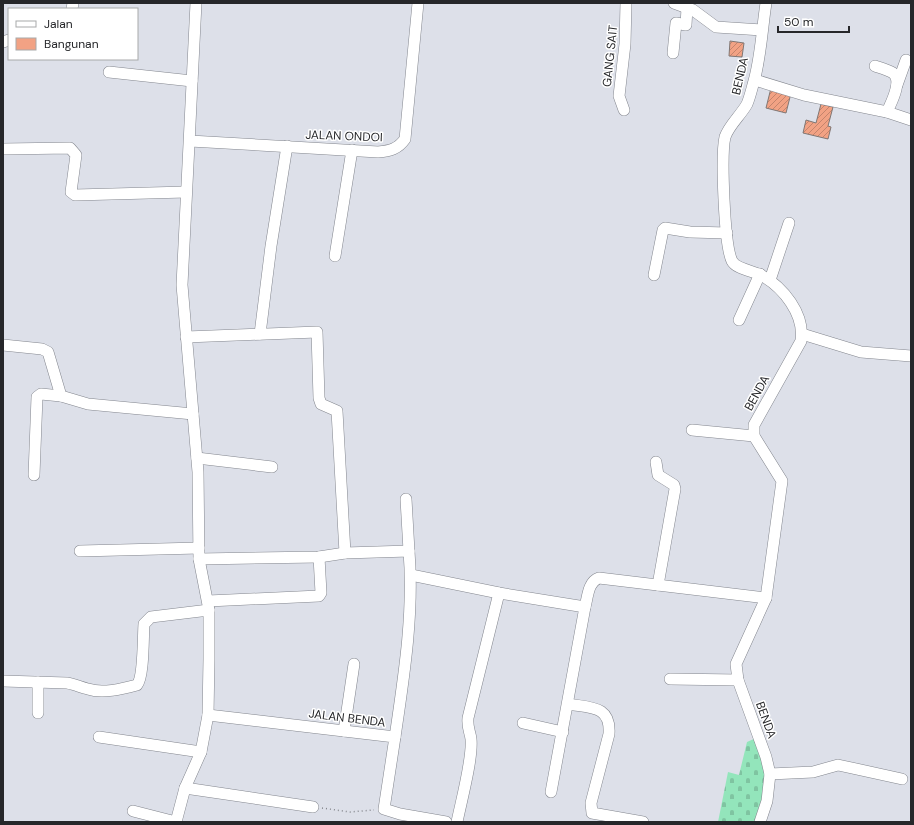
<svg xmlns="http://www.w3.org/2000/svg" width="914" height="825" viewBox="0 0 914 825" font-family="'DM Sans',sans-serif">
  <defs>
    <pattern id="cemetery-stones" width="16" height="16" patternUnits="userSpaceOnUse"><rect width="16" height="16" fill="#93e5bb"/><path d="M2 7V4a2 2 0 0 1 4 0v3zM10 15v-3a2 2 0 0 1 4 0v3z" fill="#7fc4a1"/></pattern>
    <pattern id="building-hatch" width="6" height="6" patternUnits="userSpaceOnUse"><rect width="6" height="6" fill="#f2a284"/><path d="M-1 1l2-2M0 6l6-6M5 7l2-2" fill="none" stroke="#c4846c"/></pattern>
  </defs>
  <rect width="100%" height="100%" fill="#dde0e9"/>
  <path fill="url(#cemetery-stones)" d="M756,738L765,765L763,798L756,822H718L728,772L739,775L747,742Z"/>
  <g fill="url(#building-hatch)" stroke="#807774">
    <path d="M730,41L744,43L742,57L729,56Z"/>
    <path d="M771,88L791,93L786,113L766,108Z"/>
    <path d="M821,104L833,107L828,126L831,127L828,139L803,133L806,120L816,123Z"/>
  </g>
  <g fill="none" stroke-linecap="round" stroke-linejoin="round">
    <defs>
      <g id="minor">
        <path d="M674,3L693,10L716,27L762,30"/>
        <path d="M72,9L73,3"/>
        <path d="M3,42L9,40"/>
        <path d="M673,53L676,23L686,25L687,8"/>
        <path d="M875,66C881,68 888,70 893,73C903,81 891,103 887,112"/>
        <path d="M109,72L192,81"/>
        <path d="M755,80L804,95L887,112L911,120"/>
        <path d="M897,85L906,60"/>
        <path d="M624,110L619,96L625,44L626,3"/>
        <path d="M190,141L378,152C390,151 398,149 405,139L418,3"/>
        <path d="M3,149L70,148L76,155L71,192L75,195L186,192"/>
        <path d="M335,256L352,150"/>
        <path d="M654,275L663,230L665,228L690,232L727,233"/>
        <path d="M770,280L789,223"/>
        <path d="M739,320L760,274"/>
        <path d="M260,334L271,246L287,146"/>
        <path d="M802,334L861,352L911,356"/>
        <path d="M186,337L317,332L319,398L321,404L337,411L345,553"/>
        <path d="M3,345L42,349L48,352L61,396L88,404L193,414"/>
        <path d="M692,430L754,436"/>
        <path d="M197,458L272,467"/>
        <path d="M656,462L658,475L674,485L675,489L658,585"/>
        <path d="M34,475L37,397L41,394L61,396"/>
        <path d="M406,499L409,551"/>
        <path d="M80,551L199,548"/>
        <path d="M199,559L319,557L345,553L409,551C414,613 404,676 395,737"/>
        <path d="M411,575L499,593L585,607L551,792"/>
        <path d="M208,601L319,596L321,593L319,557"/>
        <path d="M585,607C588,596 588,582 599,578L766,598"/>
        <path d="M670,679L738,680"/>
        <path d="M3,681L67,683C74,684 80,687 88,689C102,694 122,689 137,685C144,677 143,636 144,624L151,617L209,610"/>
        <path d="M568,704C590,708 611,705 609,734L591,803L592,813L643,822"/>
        <path d="M38,713V682"/>
        <path d="M208,715L395,737L384,809L400,814L446,822"/>
        <path d="M523,723L563,732"/>
        <path d="M344,731L354,664"/>
        <path d="M99,737L201,752"/>
        <path d="M770,774L813,772L838,765L902,779"/>
        <path d="M185,788L313,807"/>
        <path d="M133,811L176,822"/>
        <path d="M176,822L185,788L201,752L208,715L209,659V610L199,559L198,472L182,285L196,3"/>
        <path d="M457,822C461,802 473,758 471,739C470,731 467,728 468,718L499,593"/>
        <path d="M760,822L767,801L770,774L766,757L738,680L736,664L766,598L782,481L754,436V425L801,341C805,314 783,287 761,275C753,271 736,269 732,261C724,245 721,154 725,137C729,125 741,115 747,104C750,97 752,88 754,81C761,56 762,29 766,3"/>
      </g>
    </defs>
    <use href="#minor" stroke="#83868e" stroke-width="12"/>
    <path stroke="#86888e" stroke-width="1.5" stroke-dasharray="1 3" stroke-linecap="butt" d="M322,808L350,812L374,810"/>
    <use href="#minor" stroke="#fff" stroke-width="11"/>
  </g>
  <g text-anchor="middle" stroke-width="3" stroke-linejoin="round" paint-order="stroke">
    <g font-size="12" fill="#26272a" stroke="#fff">
      <text transform="translate(610 56) rotate(-84)" y="4">GANG SAIT</text>
      <text transform="translate(740 76) rotate(-77)" y="4">BENDA</text>
      <text transform="translate(344 136) rotate(2)" y="4">JALAN ONDOI</text>
      <text transform="translate(757 393) rotate(-61)" y="4">BENDA</text>
      <text transform="translate(347 718) rotate(7)" y="4">JALAN BENDA</text>
      <text transform="translate(766 720) rotate(70)" y="4">BENDA</text>
    </g>
  </g>
  <rect width="914" height="825" fill="none" stroke="#26272a" stroke-width="8"/>
  <rect x="8" y="8" width="130" height="52" fill="#ffffff" stroke="#a8a9aa"/>
  <rect x="16" y="21" width="20" height="6" fill="#ffffff" stroke="#a8a9aa"/>
  <text x="44" y="28" font-size="12" fill="#26272a">Jalan</text>
  <rect x="16" y="38" width="20" height="12" fill="#f2a284" stroke="#a8a9aa"/>
  <text x="44" y="48" font-size="12" fill="#26272a">Bangunan</text>
  <path d="M778 26v6h71v-6" fill="none" stroke="#26272a" stroke-width="2"/>
  <text x="784" y="26" font-size="12" fill="#26272a" stroke="#ffffff" stroke-width="3" paint-order="stroke">50 m</text>
</svg>
